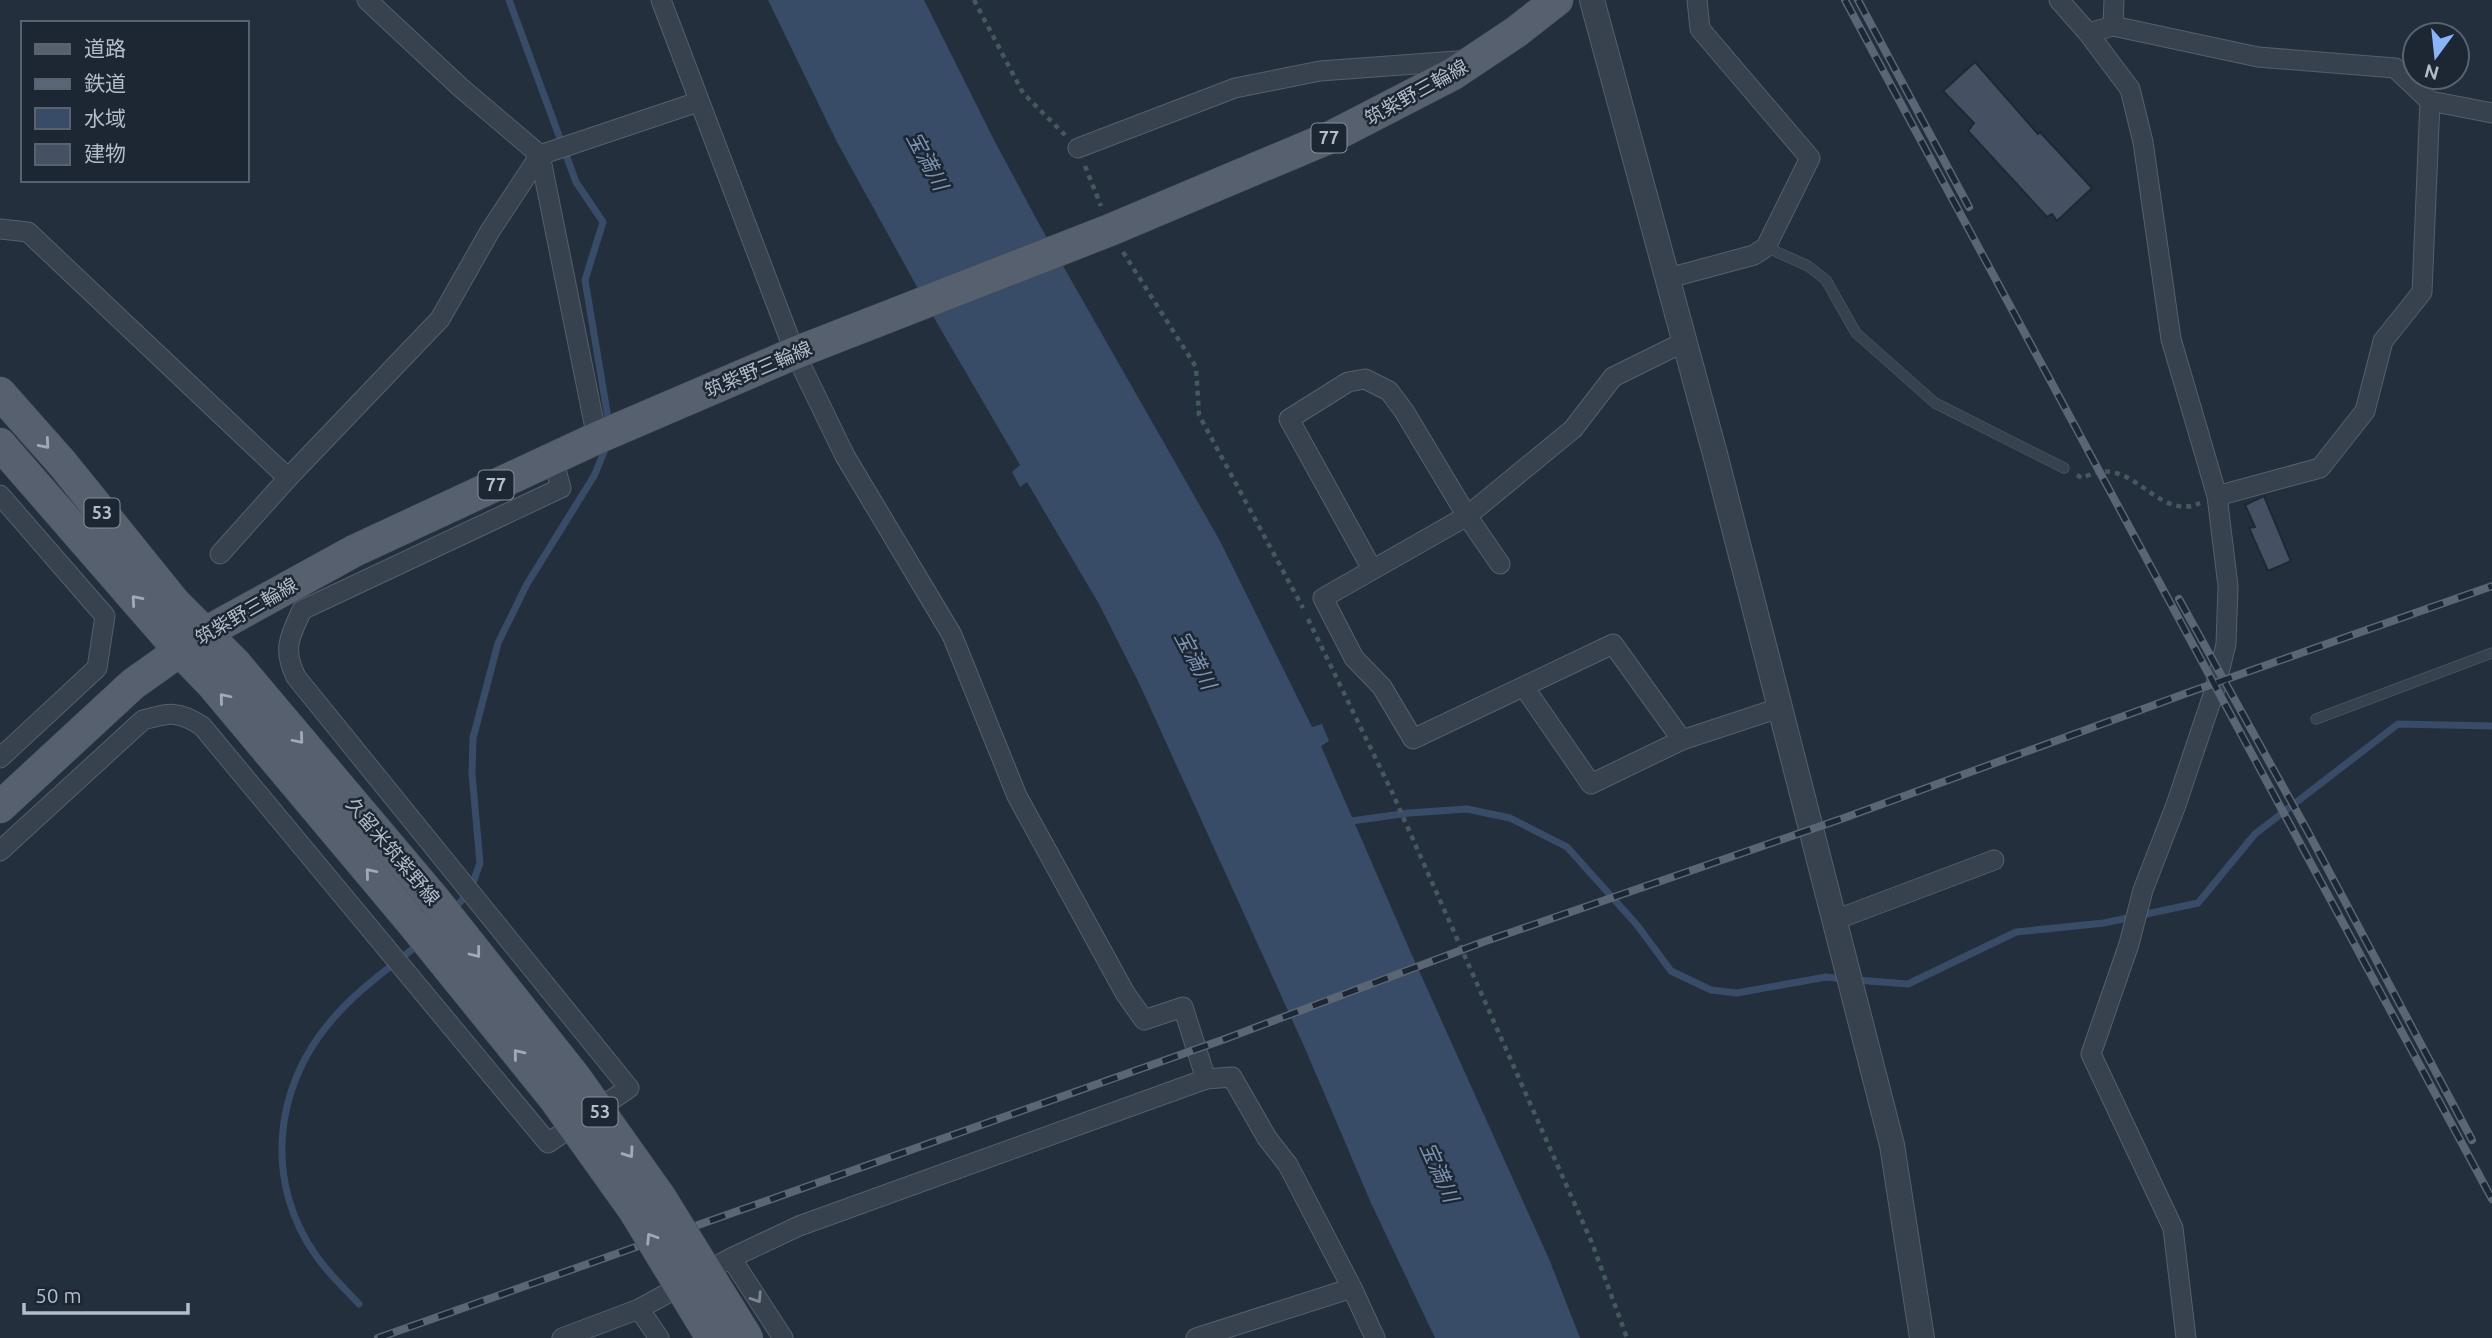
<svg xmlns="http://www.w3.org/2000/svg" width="2492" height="1338" viewBox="0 0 2492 1338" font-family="Ubuntu,'Noto Sans JP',sans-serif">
  <rect width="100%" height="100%" fill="#242f3e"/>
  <path fill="#394c67" d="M768,0H924L995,142L1038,222L1220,541L1312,727L1322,724L1329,741L1321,746L1411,953L1549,1259L1580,1338H1435L1371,1203L1304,1046L1139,683L1099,604L1027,482L1020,487L1012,472L1020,465L937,323L837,142Z"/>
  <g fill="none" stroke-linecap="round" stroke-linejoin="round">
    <g stroke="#394c67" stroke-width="7">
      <path d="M509,0L576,182L603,222L585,280L609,424"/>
      <path d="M1344,822L1409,813L1467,809L1510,818L1567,847L1637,925L1671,971L1711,990L1737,993L1826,977L1844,979"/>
      <path d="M452,911L470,891L480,863L472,774L473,738L498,643L527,584L594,476L607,445"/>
      <path d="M1856,980L1908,984L2016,932L2104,923L2198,903L2255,834L2398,724L2492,726"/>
      <path d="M359,1304C345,1289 329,1274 317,1257C264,1184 273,1088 331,1021C356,991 389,968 419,944"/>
    </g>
  </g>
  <g fill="#455162" stroke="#1f2835" stroke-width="2">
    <path d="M1975,62L2038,134L2040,132L2092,188L2057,221L2052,214L2047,217L1968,131L1974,123L1943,91Z"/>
    <path d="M2264,496L2291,561L2268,571L2249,528L2255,527L2245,505Z"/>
  </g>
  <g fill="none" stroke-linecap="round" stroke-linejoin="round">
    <defs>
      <g id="service">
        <path d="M1766,247L1808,266L1826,280L1856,333L1935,403L2064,468"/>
        <path d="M2316,719L2492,653"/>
      </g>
      <g id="minor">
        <path d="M367,0L460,87L540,155L597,438"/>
        <path d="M661,0L795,353L845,456L952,635L1017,796L1125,993L1144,1020L1183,1007L1206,1079"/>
        <path d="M2059,0L2088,33L2130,89L2143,142L2171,339L2217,496L2228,586L2226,644L2215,689L2176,805L2143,890L2129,944L2091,1054L2173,1228L2186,1338"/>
        <path d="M2113,26L2114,0"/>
        <path d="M2088,33L2113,26L2258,57L2395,68L2430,101L2492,113"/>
        <path d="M1078,148L1235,88L1320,71L1470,60"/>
        <path d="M0,229L28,232L288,478"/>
        <path d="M1676,276L1754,255L1766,247L1810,158L1700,29L1697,0"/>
        <path d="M0,495L105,616L97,668L0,758"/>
        <path d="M2217,496L2320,468L2365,411L2383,341L2422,292L2430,101"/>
        <path d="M220,554L288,478L440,319L490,231L540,155L698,102"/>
        <path d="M1372,569L1289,419L1348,382L1365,379L1389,391L1404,411L1467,516L1500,564"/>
        <path d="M1524,687L1591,784L1682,740L1779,708"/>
        <path d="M1682,740L1613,644L1413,739L1382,687L1354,658L1323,598L1467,516L1573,429L1613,377L1684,342"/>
        <path d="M0,851L143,720C169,713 178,710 202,726L548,1143L629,1088L296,677C282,649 290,636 302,610L561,488L553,459"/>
        <path d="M1835,920L1994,860"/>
        <path d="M731,1258L783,1338"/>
        <path d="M639,1309L659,1338"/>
        <path d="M562,1338L639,1309L731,1258L799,1226L1206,1079L1232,1077L1267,1138L1288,1165L1352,1288L1375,1338"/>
        <path d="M1196,1338L1352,1288"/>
      </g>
      <path id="tertiary" d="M1592,0L1715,454L1892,1145L1922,1338"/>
      <g id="primary">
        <path d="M0,393L62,463L175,603L235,663L434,899"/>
        <path d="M0,444L180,651L211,683L414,925"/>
        <path d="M0,807L133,684L205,633L354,551L597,438L795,353L1110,230L1333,136L1453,74L1516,32L1557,0"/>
      </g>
    </defs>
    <use href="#service" stroke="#565f6c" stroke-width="11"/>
    <use href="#minor" stroke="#565f6c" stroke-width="21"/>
    <use href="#tertiary" stroke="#565f6c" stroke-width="26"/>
    <use href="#primary" stroke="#414a57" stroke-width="33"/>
    <g stroke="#44595c" stroke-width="4.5" stroke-dasharray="5 5" stroke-linecap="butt">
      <path d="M974,0L1023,93L1065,135"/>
      <path d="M1085,166L1101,206"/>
      <path d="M1123,252L1196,367L1199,415L1303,608"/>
      <path d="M2077,475L2082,478C2087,476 2093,473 2098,472C2137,465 2161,521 2200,503"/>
      <path d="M1308,619L1392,792L1592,1243L1627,1338"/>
    </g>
    <use href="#service" stroke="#38414e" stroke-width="10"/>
    <use href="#minor" stroke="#38414e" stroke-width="19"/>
    <use href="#tertiary" stroke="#38414e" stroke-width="24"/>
    <use href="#primary" stroke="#56606e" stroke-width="32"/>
    <defs>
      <g id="rail">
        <path d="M1845,0L2492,1199"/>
        <path d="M1858,0L1969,207"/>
        <path d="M2179,599L2308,832L2472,1140"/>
        <path d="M378,1338L1225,1039L1483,942L1844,818L2187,693L2492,586"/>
      </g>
    </defs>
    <use href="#rail" stroke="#5a6575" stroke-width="8"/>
    <use href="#rail" stroke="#1d2633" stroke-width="5" stroke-dasharray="16" stroke-linecap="butt"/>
    <defs>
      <g id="primary-bridge">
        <path d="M434,899L575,1077L660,1197L747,1338"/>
        <path d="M414,925L554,1098L634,1210L712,1338"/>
      </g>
    </defs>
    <use href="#primary-bridge" stroke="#414a57" stroke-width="33" stroke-linecap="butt"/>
    <use href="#primary-bridge" stroke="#56606e" stroke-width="32"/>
  </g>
  <defs><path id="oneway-chevron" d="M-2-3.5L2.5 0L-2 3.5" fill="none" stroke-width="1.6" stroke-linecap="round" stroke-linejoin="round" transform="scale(1.75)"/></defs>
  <g stroke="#a1aab7">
    <use href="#oneway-chevron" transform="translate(45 444) rotate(49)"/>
    <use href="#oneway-chevron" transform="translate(136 600) rotate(-131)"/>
    <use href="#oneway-chevron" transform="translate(224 698) rotate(-130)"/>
    <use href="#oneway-chevron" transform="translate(299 739) rotate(50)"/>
    <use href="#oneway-chevron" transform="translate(370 873) rotate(-130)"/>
    <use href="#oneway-chevron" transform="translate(476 953) rotate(52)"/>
    <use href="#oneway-chevron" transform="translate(518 1054) rotate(-129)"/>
    <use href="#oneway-chevron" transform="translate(629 1153) rotate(55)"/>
    <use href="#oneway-chevron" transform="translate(651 1238) rotate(-122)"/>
  </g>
  <use stroke="#7c8592" href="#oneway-chevron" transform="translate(757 1298) rotate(57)"/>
  <g text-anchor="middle" stroke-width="5" stroke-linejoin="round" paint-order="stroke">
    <g fill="#1d2633" stroke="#878f9c" stroke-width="2">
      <rect x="1311.5" y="123.5" width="35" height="29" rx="5"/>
      <rect x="478.5" y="470.5" width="35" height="29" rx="5"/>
      <rect x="84.5" y="498.5" width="35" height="29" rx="5"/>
      <rect x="582.5" y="1097.5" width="35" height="29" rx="5"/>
    </g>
    <g font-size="18" font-weight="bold" fill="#b4bcc9">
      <text x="1329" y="144">77</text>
      <text x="496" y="491">77</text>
      <text x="102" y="519">53</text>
      <text x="600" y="1118">53</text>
    </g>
    <g font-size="19" fill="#b4bcc9" stroke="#1d2633">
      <text transform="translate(1416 92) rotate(-29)" y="7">筑紫野三輪線</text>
      <text transform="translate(758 369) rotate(-23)" y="7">筑紫野三輪線</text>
      <text transform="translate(246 611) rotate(-30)" y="7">筑紫野三輪線</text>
      <text transform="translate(393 851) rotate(50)" y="7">久留米筑紫野線</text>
    </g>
    <g font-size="21" font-style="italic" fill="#7c92b1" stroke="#1d2633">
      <text transform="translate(927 161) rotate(62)" y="7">宝満川</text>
      <text transform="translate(1195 660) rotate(62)" y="7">宝満川</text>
      <text transform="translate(1439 1172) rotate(66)" y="7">宝満川</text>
    </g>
  </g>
  <rect x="21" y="21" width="228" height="161" fill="#1d2633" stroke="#59626f" stroke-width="2"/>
  <rect x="35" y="44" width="35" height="10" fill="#56606e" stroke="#59626f" stroke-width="2"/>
  <text x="84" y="56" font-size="21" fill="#b4bcc9">道路</text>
  <rect x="35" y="79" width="35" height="10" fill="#5a6575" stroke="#59626f" stroke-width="2"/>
  <text x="84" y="91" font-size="21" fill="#b4bcc9">鉄道</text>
  <rect x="35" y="108" width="35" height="21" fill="#394c67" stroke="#59626f" stroke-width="2"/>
  <text x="84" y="126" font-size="21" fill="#b4bcc9">水域</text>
  <rect x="35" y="144" width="35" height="21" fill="#455162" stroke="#59626f" stroke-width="2"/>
  <text x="84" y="161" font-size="21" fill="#b4bcc9">建物</text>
  <g transform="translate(2436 56) rotate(195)"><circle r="33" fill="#1d2633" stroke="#59626f" stroke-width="2"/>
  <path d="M0-5L12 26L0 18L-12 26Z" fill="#8ab4f8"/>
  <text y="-10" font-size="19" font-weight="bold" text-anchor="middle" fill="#b4bcc9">N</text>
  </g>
  <path d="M24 1303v10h164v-10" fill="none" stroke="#b4bcc9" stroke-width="3.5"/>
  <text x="35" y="1303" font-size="21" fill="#b4bcc9" stroke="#1d2633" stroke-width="5" paint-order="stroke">50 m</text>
</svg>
